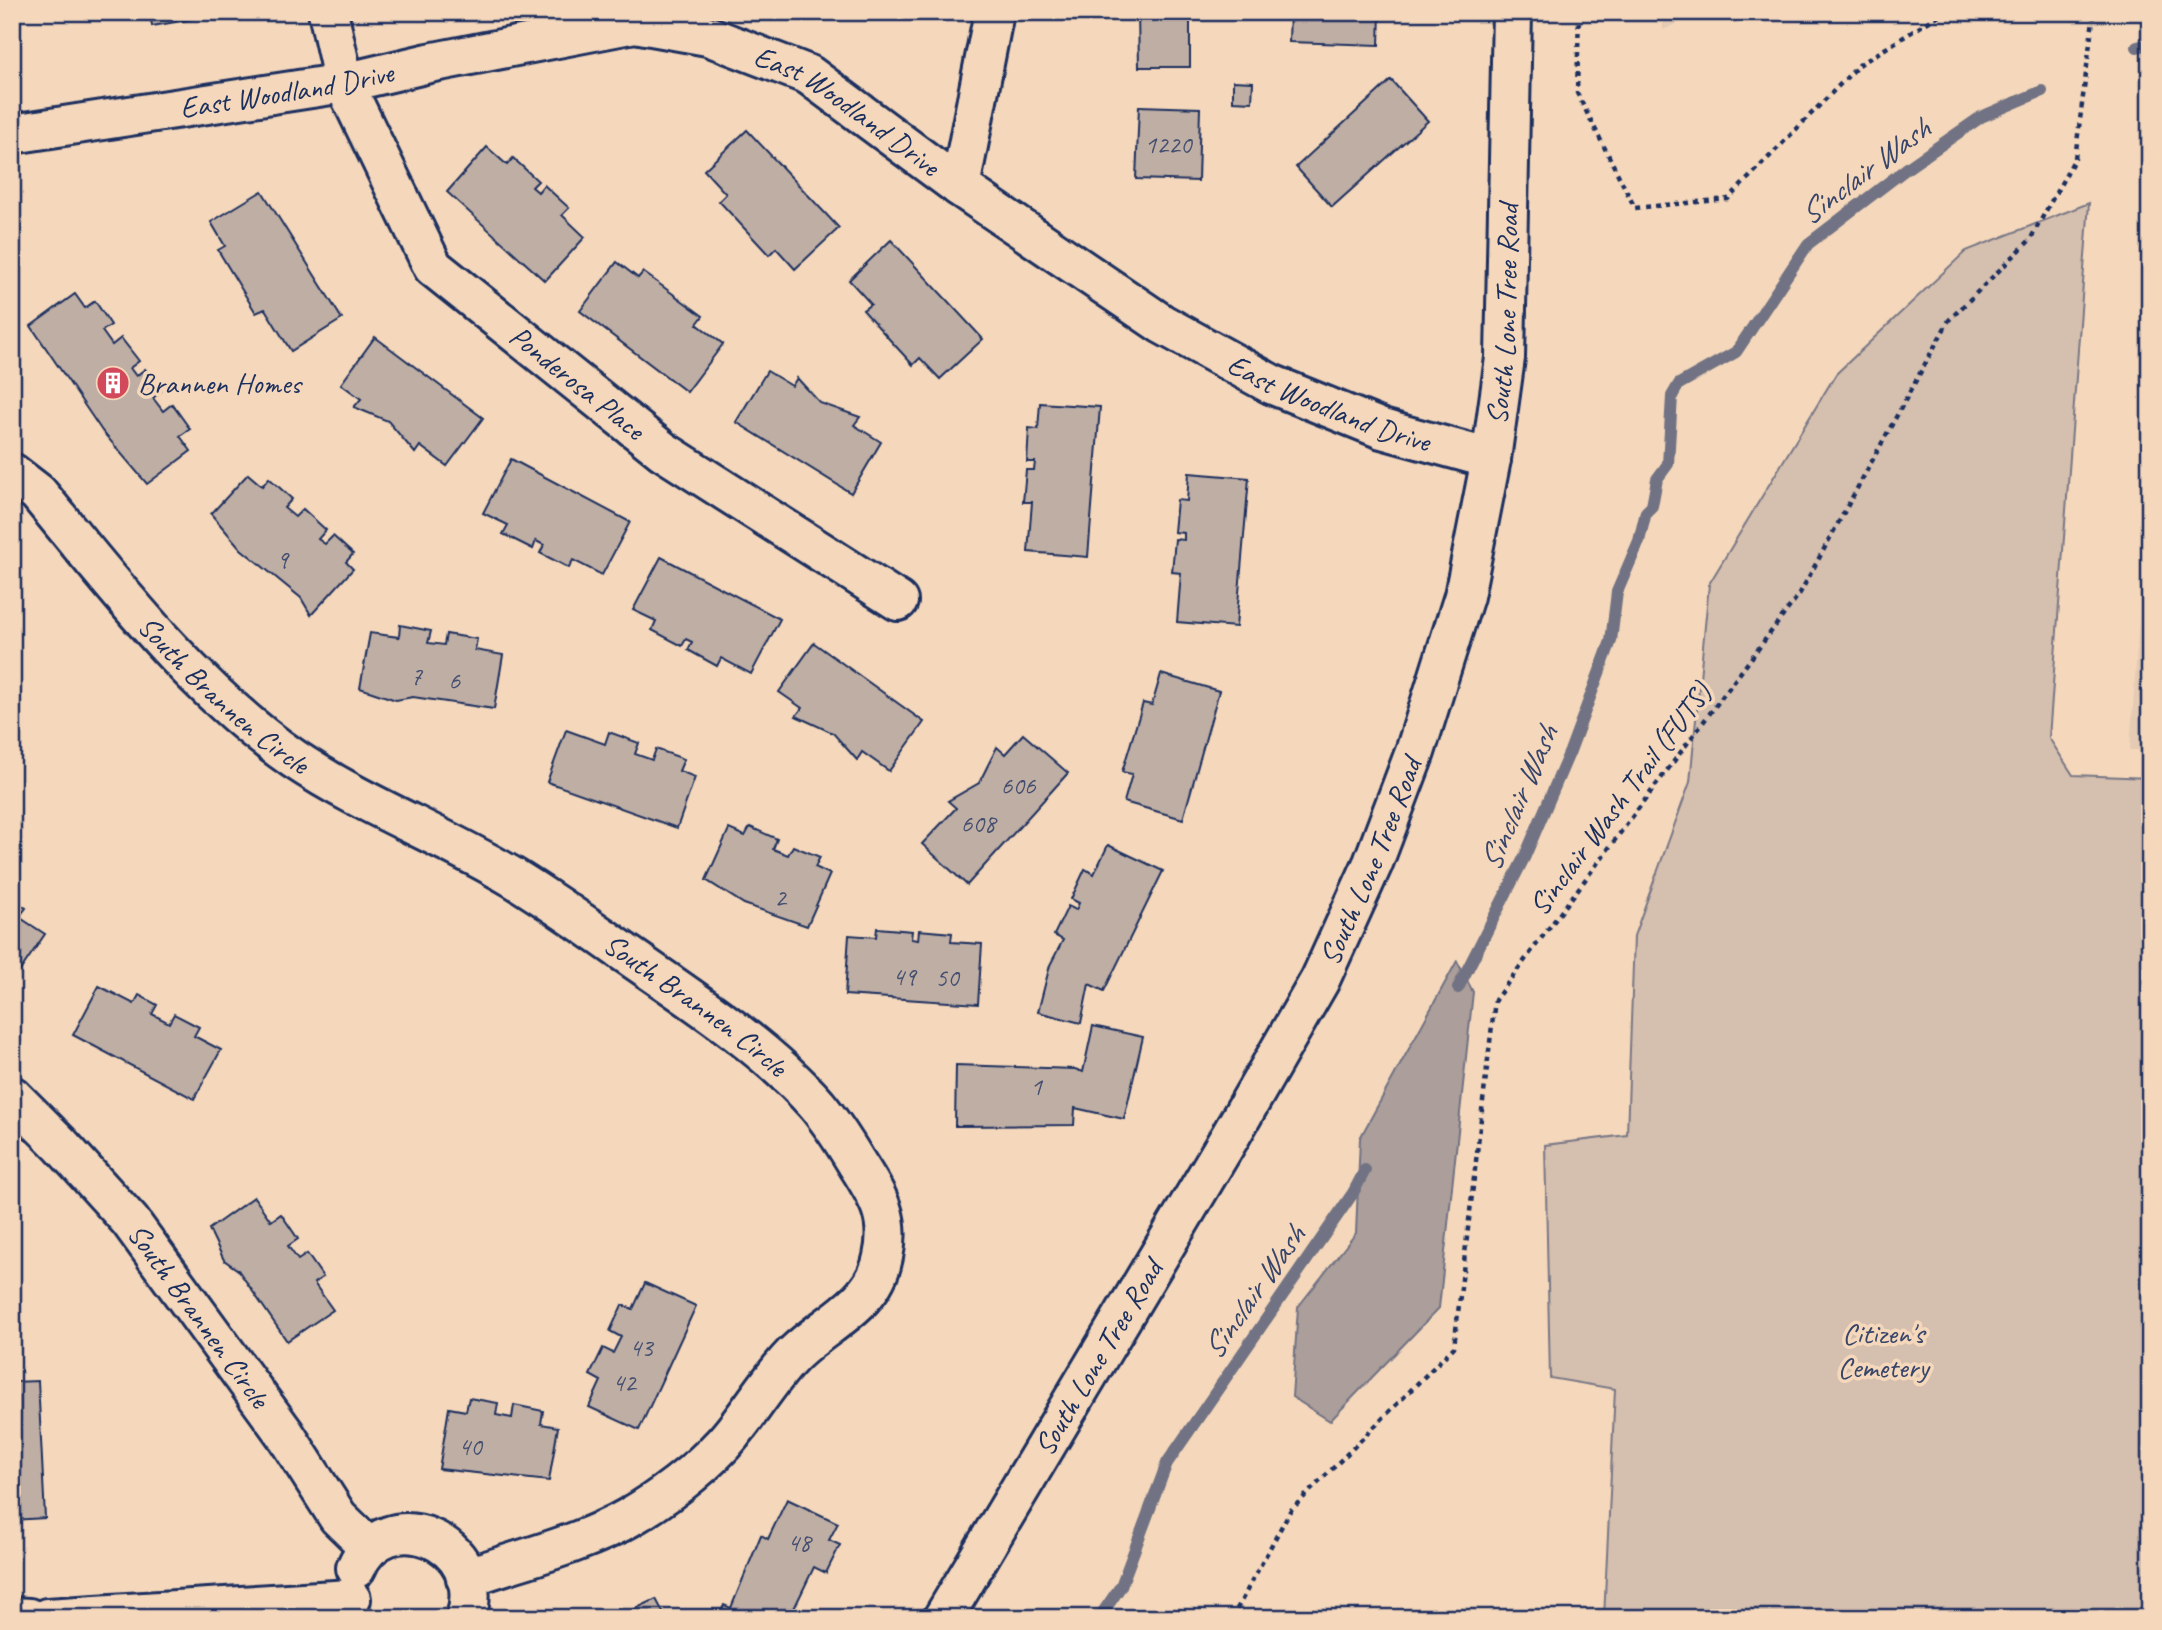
<svg xmlns="http://www.w3.org/2000/svg" width="2162" height="1630" viewBox="0 0 2162 1630" font-family="Caveat,sans-serif">
  <rect width="100%" height="100%" fill="#f5d8bb"/>
  <filter id="ink" filterUnits="userSpaceOnUse"><feTurbulence type="fractalNoise" baseFrequency=".0143" numOctaves="2"/><feDisplacementMap in="SourceGraphic" scale="14" xChannelSelector="R" yChannelSelector="G"/><feConvolveMatrix kernelMatrix="1 2 1 2 8 2 1 2 1" color-interpolation-filters="sRGB"/></filter>
  <g filter="url(#ink)">
    <g fill="#e5cbb4">
      <path d="M1663,12H1704L1663,30Z"/>
      <path d="M2150,459V750H2130Z"/>
    </g>
    <path fill="#d5bfae" stroke="#787786" stroke-width="2" d="M2089,203L2049,738L2073,775L2150,778V1618H1604L1615,1389L1550,1378L1545,1145L1627,1135L1634,936L1690,782L1709,584L1836,374L1966,251Z"/>
    <path fill="#ab9e9b" stroke="#717283" stroke-width="2" d="M1457,961L1473,992L1439,1308L1330,1421L1292,1397L1298,1307L1356,1233L1360,1138Z"/>
    <g fill="none" stroke-linecap="round" stroke-linejoin="round">
      <g stroke="#717283" stroke-width="12">
        <path d="M2137,47L2150,44"/>
        <path d="M1458,988L1525,856L1570,751L1611,641L1617,592L1639,541L1646,512L1652,506L1657,479L1668,464L1672,396L1679,384L1736,352L1808,244L1906,169L1981,117L2042,91"/>
        <path d="M1099,1618L1121,1586L1167,1463L1353,1193L1365,1170"/>
      </g>
    </g>
    <g fill="#bfaea4" stroke="#1b2f5e" stroke-width="2">
      <path d="M150,12H234L152,26Z"/>
      <path d="M1138,12H1190V67H1139Z"/>
      <path d="M1290,12H1380L1379,45L1289,42Z"/>
      <path d="M1391,80L1428,121L1332,207L1296,167Z"/>
      <path d="M1233,81L1253,82L1252,102L1233,101Z"/>
      <path d="M1139,106L1200,108L1198,181L1136,179Z"/>
      <path d="M747,130L839,228L795,269L776,248L769,255L719,201L726,194L704,170Z"/>
      <path d="M487,147L507,165L513,158L538,181L532,187L538,192L544,185L569,208L562,215L585,237L545,281L447,192Z"/>
      <path d="M262,191L342,319L291,351L265,309L256,313L239,285L218,250L225,246L211,222Z"/>
      <path d="M891,240L983,339L940,379L920,358L913,365L890,340L863,310L871,304L849,280Z"/>
      <path d="M617,262L638,278L643,272L703,316L697,324L723,344L687,392L580,311Z"/>
      <path d="M75,294L85,308L95,301L111,325L102,331L112,345L121,338L139,361L130,368L136,376L145,369L161,391L153,398L163,411L172,404L190,429L180,436L191,451L147,484L102,431L31,326Z"/>
      <path d="M375,337L483,418L447,466L420,446L415,453L388,421L354,407L361,399L341,384Z"/>
      <path d="M767,371L792,386L797,378L820,403L860,417L854,425L881,442L851,493L736,422Z"/>
      <path d="M1040,403L1100,407L1088,557L1028,552L1032,502H1023L1026,470H1034L1035,462H1027L1029,428L1038,429Z"/>
      <path d="M511,459L630,522L602,575L573,560L569,568L540,553L544,545L536,541L533,549L503,534L508,525L483,513Z"/>
      <path d="M1189,473L1249,478L1236,627L1177,622L1181,573L1172,572L1175,539L1184,540V533L1174,532L1177,500L1187,501Z"/>
      <path d="M248,474L262,486L269,478L292,499L284,508L295,517L303,509L326,530L318,539L325,544L333,536L353,554L346,562L353,569L311,615L301,598L241,549L211,514Z"/>
      <path d="M661,557L780,619L751,674L721,658L717,666L688,650L692,642L686,639L682,646L652,630L656,621L633,610Z"/>
      <path d="M400,625L431,631L428,643L444,645L446,634L477,639L475,650L503,655L494,709L413,697L396,700L360,688L370,633L399,637Z"/>
      <path d="M814,643L924,722L889,771L862,752L857,760L833,733L796,716L802,708L779,692Z"/>
      <path d="M1161,674L1219,691L1183,819L1124,802L1132,774L1122,772L1143,703L1152,705Z"/>
      <path d="M566,730L605,744L609,732L639,743L635,754L652,760L656,749L684,759L679,771L695,777L677,828L547,782Z"/>
      <path d="M1023,734L1068,773L967,885L922,844L956,808L948,801L979,783L997,747L1005,754Z"/>
      <path d="M750,827L777,839L773,849L788,855L793,846L820,857L815,867L830,874L807,926L744,904L706,880L729,829L745,836Z"/>
      <path d="M1108,845L1163,871L1104,991L1089,984L1081,1023L1038,1012L1050,965L1063,940L1054,935L1068,906L1076,910L1079,903L1071,899L1085,869L1094,874Z"/>
      <path d="M12,899L26,908L19,917L45,934L13,981Z"/>
      <path d="M877,928L912,931L911,939L918,940L919,930L952,933L951,942L982,944L978,1004L845,995L849,935L876,937Z"/>
      <path d="M99,986L134,1004L139,995L157,1005L152,1014L169,1023L174,1014L199,1027L194,1036L221,1050L194,1099L73,1035Z"/>
      <path d="M1093,1026L1143,1037L1124,1119L1075,1108L1074,1125L955,1126L956,1065L1075,1069L1083,1072Z"/>
      <path d="M254,1197L271,1221L281,1214L298,1239L288,1246L298,1260L307,1254L323,1277L314,1283L333,1310L287,1341L238,1270L224,1260L209,1229Z"/>
      <path d="M645,1283L696,1306L639,1430L589,1407L601,1381L590,1375L603,1348L613,1353L621,1337L610,1331L622,1305L633,1309Z"/>
      <path d="M38,1381L45,1518L12,1520V1382Z"/>
      <path d="M469,1398L498,1403L496,1415L512,1418L514,1405L543,1411L541,1424L558,1427L549,1481L439,1469L449,1408L466,1411Z"/>
      <path d="M787,1499L838,1523L829,1540L840,1545L826,1573L814,1567L790,1617L793,1618H718L724,1605L731,1608L761,1535L768,1539Z"/>
      <path d="M656,1599L666,1618H616Z"/>
    </g>
    <g fill="none" stroke-linecap="round" stroke-linejoin="round">
      <defs>
        <g id="street">
          <path id="s1" d="M328,12L344,83L433,267L663,451L898,601"/>
          <path id="s2" d="M12,134L344,83L429,63L635,23L708,36L809,75L960,187L1162,324L1271,384L1382,429L1491,459"/>
          <path d="M960,187L994,12"/>
          <path id="s3" d="M12,473L38,493C114,586 195,691 294,759C364,806 443,835 514,878C553,902 591,929 628,955C690,998 767,1048 817,1105C832,1123 844,1142 856,1162C877,1195 892,1217 883,1257C874,1306 824,1323 792,1356C766,1383 748,1417 723,1444C698,1471 660,1500 628,1518C583,1544 516,1560 466,1578"/>
          <path id="s4" d="M12,1096L61,1145L130,1221L285,1434L338,1517L369,1547"/>
          <path d="M356,1568C384,1500 490,1540 466,1618"/>
          <path d="M12,1617L29,1618"/>
          <path d="M47,1618L351,1599"/>
        </g>
        <g id="secondary">
          <path id="s5" d="M943,1618L1231,1135L1320,980L1373,863L1415,752L1464,596L1491,459L1505,358L1512,12"/>
        </g>
      </defs>
      <use href="#street" stroke="#1b2f5e" stroke-width="44"/>
      <use href="#secondary" stroke="#1b2f5e" stroke-width="44"/>
      <g stroke="#1b2f5e" stroke-width="4.5" stroke-dasharray="5 5" stroke-linecap="butt">
        <path d="M1579,12L1577,93L1635,208L1728,199L1859,65L1944,12"/>
        <path d="M1232,1618L1290,1511L1454,1347L1495,1000L1800,593L1949,320L2030,240L2075,158L2094,12"/>
      </g>
      <use href="#street" stroke="#f5d8bb" stroke-width="38"/>
      <use href="#secondary" stroke="#f5d8bb" stroke-width="38"/>
    </g>
  </g>
  <defs>
    <symbol id="building-disc" viewBox="-11 -11 22 22"><circle r="9.5" fill="#d1495b" stroke="#f5d8bb"/><path d="M-4-6H4V6H1V3H-1V6H-4ZM-2.5-4.3h1.7v1.8h-1.7ZM.8-4.3h1.7v1.8H.8ZM-2.5-1h1.7V.8h-1.7ZM.8-1h1.7V.8H.8Z" fill="#fff"/></symbol>
  </defs>
  <g fill-rule="evenodd">
    <use href="#building-disc" x="94" y="364" width="38" height="38"/>
  </g>
  <g text-anchor="middle" stroke-width="7" stroke-linejoin="round" paint-order="stroke">
    <g font-size="26" fill="#444f70">
      <text x="1168" y="153">1220</text>
      <text x="282" y="568">9</text>
      <text x="416" y="685">7</text>
      <text x="454" y="689">6</text>
      <text x="1018" y="794">606</text>
      <text x="978" y="832">608</text>
      <text x="780" y="906">2</text>
      <text x="904" y="985">49</text>
      <text x="947" y="986">50</text>
      <text x="1036" y="1095">1</text>
      <text x="641" y="1356">43</text>
      <text x="624" y="1391">42</text>
      <text x="470" y="1455">40</text>
      <text x="799" y="1551">48</text>
    </g>
    <g font-size="30" fill="#1b2f5e" stroke="#f5d8bb">
      <text dy="10" stroke="none"><textPath href="#s2" startOffset="278">East Woodland Drive</textPath></text>
      <text dy="10" stroke="none"><textPath href="#s2" startOffset="866">East Woodland Drive</textPath></text>
      <text dy="10" stroke="none"><textPath href="#s5" startOffset="1437">South Lone Tree Road</textPath></text>
      <text dy="10" stroke="none"><textPath href="#s1" startOffset="462">Ponderosa Place</textPath></text>
      <text dy="10" stroke="none"><textPath href="#s2" startOffset="1433">East Woodland Drive</textPath></text>
      <text dy="10" stroke="none"><textPath href="#s3" startOffset="308">South Brannen Circle</textPath></text>
      <text transform="translate(1620 799) rotate(-53)" y="10">Sinclair Wash Trail (FUTS)</text>
      <text dy="10" stroke="none"><textPath href="#s5" startOffset="870">South Lone Tree Road</textPath></text>
      <text dy="10" stroke="none"><textPath href="#s3" startOffset="875">South Brannen Circle</textPath></text>
      <text dy="10" stroke="none"><textPath href="#s4" startOffset="289">South Brannen Circle</textPath></text>
      <text dy="10" stroke="none"><textPath href="#s5" startOffset="303">South Lone Tree Road</textPath></text>
    </g>
    <g font-size="30" fill="#1b2f5e" stroke="#f5d8bb" text-anchor="start">
      <text x="138" y="393">Brannen Homes</text>
    </g>
    <g font-size="30" fill="#37456a" stroke="#f5d8bb">
      <text x="1883" y="1343">Citizen's<tspan x="1883" dy="34">Cemetery</tspan></text>
    </g>
    <g font-size="32" font-style="italic" fill="#38456a" stroke="#f5d8bb">
      <text transform="translate(1864 171) rotate(-37)" y="11">Sinclair Wash</text>
      <text transform="translate(1518 798) rotate(-67)" y="11">Sinclair Wash</text>
      <text transform="translate(1253 1292) rotate(-55)" y="11">Sinclair Wash</text>
    </g>
  </g>
  <rect width="2162" height="1630" fill="none" stroke="#f5d8bb" stroke-width="42"/>
  <rect x="21" y="21" width="2120" height="1588" fill="none" stroke="#1b2f5e" stroke-width="2.5" filter="url(#ink)"/>
</svg>
